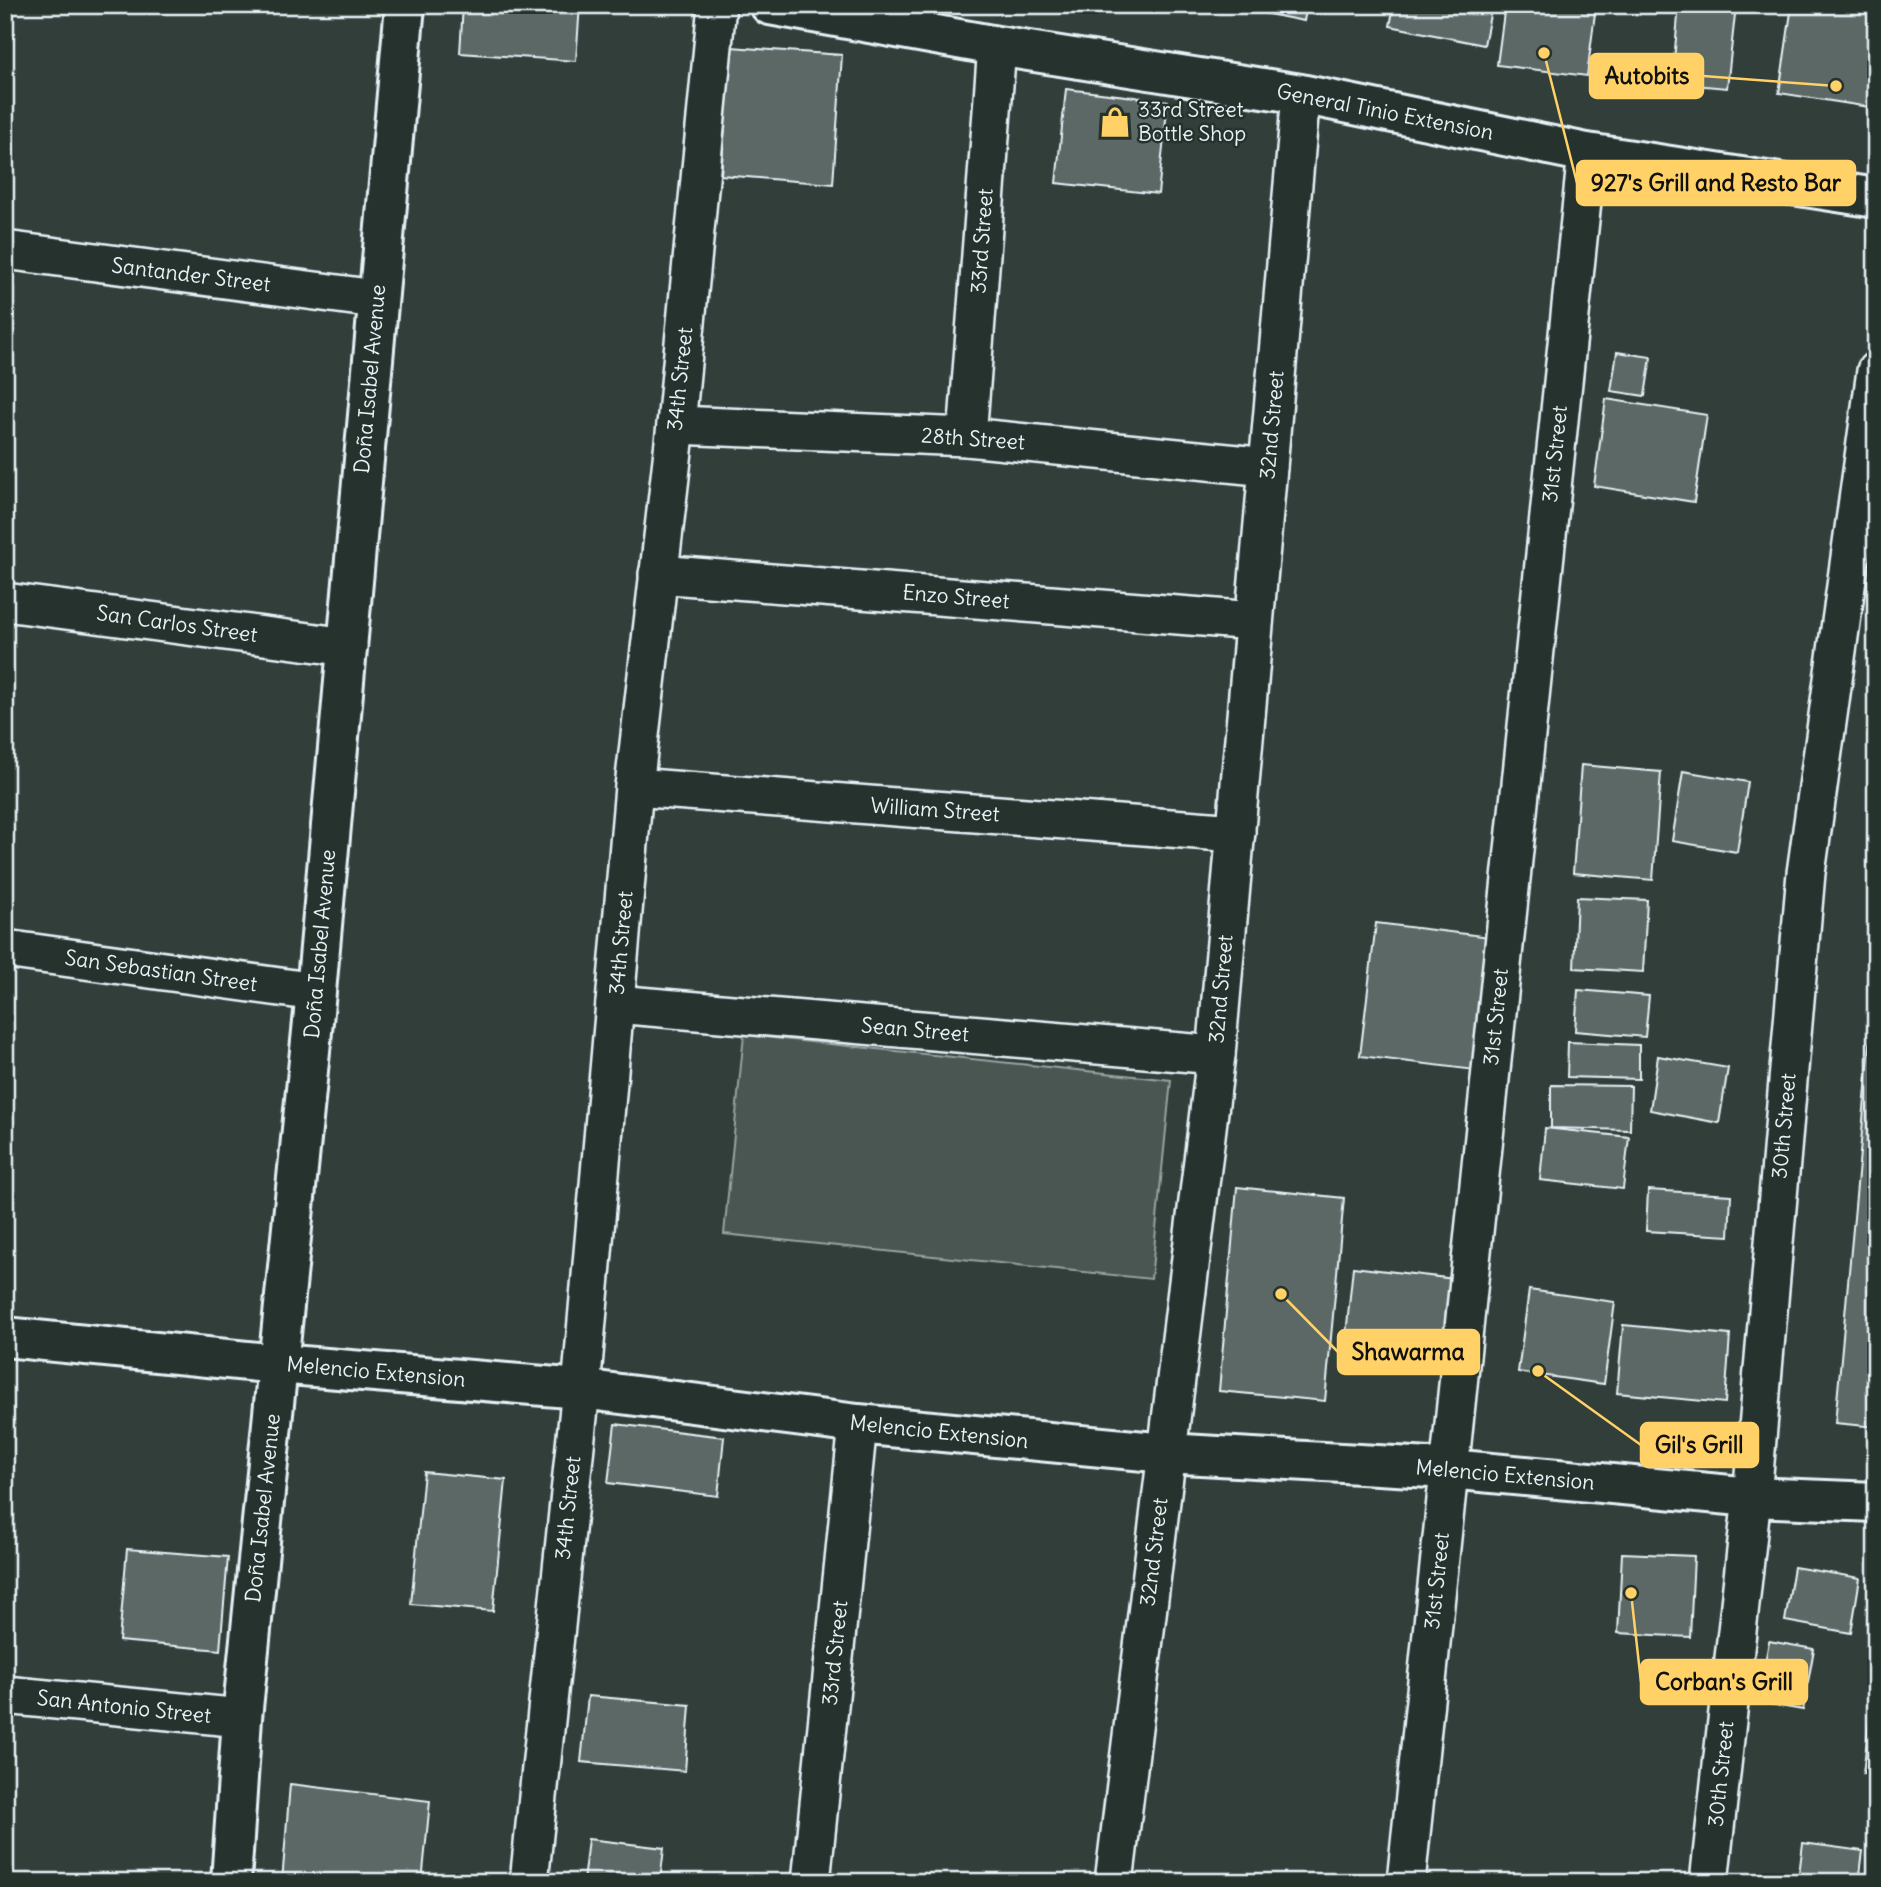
<svg xmlns="http://www.w3.org/2000/svg" width="1881" height="1887" viewBox="0 0 1881 1887" font-family="Delius,sans-serif">
  <rect width="100%" height="100%" fill="#323e39"/>
  <filter id="ink" filterUnits="userSpaceOnUse"><feTurbulence type="fractalNoise" baseFrequency=".0143" numOctaves="2"/><feDisplacementMap in="SourceGraphic" scale="14" xChannelSelector="R" yChannelSelector="G"/><feConvolveMatrix kernelMatrix="1 2 1 2 8 2 1 2 1" color-interpolation-filters="sRGB"/></filter>
  <g filter="url(#ink)">
    <path fill="#495651" stroke="#98a4a4" stroke-width="2" d="M744,1035L1171,1080L1151,1279L724,1234Z"/>
    <g fill="#5c6865" stroke="#e8f1f8" stroke-width="2">
      <path d="M463,5H580L576,61L460,53Z"/>
      <path d="M1223,5H1307L1304,21Z"/>
      <path d="M1394,5H1492L1484,45L1390,26Z"/>
      <path d="M1505,5H1596L1587,76L1497,65Z"/>
      <path d="M1679,5H1736L1727,88L1672,83Z"/>
      <path d="M1792,5H1876V108L1779,93Z"/>
      <path d="M731,47L842,55L833,184L721,175Z"/>
      <path d="M1066,89L1168,101L1158,194L1056,183Z"/>
      <path d="M1617,352L1651,357L1645,396L1611,391Z"/>
      <path d="M1606,399L1707,415L1694,502L1594,486Z"/>
      <path d="M1581,765L1661,772L1653,880L1573,873Z"/>
      <path d="M1683,771L1748,782L1737,852L1672,841Z"/>
      <path d="M1577,897L1647,900L1643,972L1574,968Z"/>
      <path d="M1376,923L1491,937L1475,1070L1360,1056Z"/>
      <path d="M1578,990L1649,996L1645,1037L1575,1031Z"/>
      <path d="M1873,1012H1876V1427L1835,1423Z"/>
      <path d="M1568,1042L1639,1045V1079L1567,1077Z"/>
      <path d="M1658,1056L1728,1068L1719,1123L1650,1110Z"/>
      <path d="M1551,1085L1631,1086L1630,1130L1551,1128Z"/>
      <path d="M1545,1128L1629,1137L1623,1189L1540,1180Z"/>
      <path d="M1237,1187L1344,1198L1325,1401L1219,1391Z"/>
      <path d="M1648,1190L1731,1195L1729,1236L1646,1231Z"/>
      <path d="M1353,1267L1463,1280L1456,1349L1346,1335Z"/>
      <path d="M1529,1290L1615,1302L1604,1384L1518,1372Z"/>
      <path d="M1623,1325L1730,1335L1725,1403L1617,1393Z"/>
      <path d="M615,1424L724,1437L718,1496L608,1483Z"/>
      <path d="M424,1472L506,1480L493,1611L411,1604Z"/>
      <path d="M127,1549L228,1557L220,1650L119,1641Z"/>
      <path d="M1622,1553L1694,1556L1690,1637L1618,1633Z"/>
      <path d="M1794,1567L1860,1578L1851,1633L1785,1621Z"/>
      <path d="M1769,1641L1814,1649L1803,1710L1758,1702Z"/>
      <path d="M588,1696L690,1705L685,1771L581,1762Z"/>
      <path d="M1870,1713L1876,1714V1775L1863,1774Z"/>
      <path d="M290,1784L430,1801L422,1882H282Z"/>
      <path d="M588,1839L664,1848L660,1882H583Z"/>
      <path d="M1803,1843L1863,1851L1859,1882H1798Z"/>
    </g>
    <g fill="none" stroke-linecap="round" stroke-linejoin="round">
      <defs>
        <g id="street">
          <path d="M5,250L376,299"/>
          <path d="M676,425L967,437L1268,467"/>
          <path d="M967,437L997,46"/>
          <path d="M658,574L1254,621"/>
          <path d="M5,602L348,647"/>
          <path d="M634,787L1236,833"/>
          <path d="M5,949L316,992"/>
          <path d="M615,1004L1216,1055"/>
          <path d="M5,1695L242,1718"/>
          <path d="M529,1882L581,1389L634,787L676,425L717,5"/>
          <path d="M811,1882L858,1424"/>
          <path d="M1114,1882L1216,1055L1301,94"/>
          <path d="M1406,1882L1587,153"/>
          <path d="M1709,1882L1752,1497L1806,873L1876,371"/>
        </g>
        <g id="secondary">
          <path d="M770,5L997,46L1301,94L1587,153L1876,198"/>
          <path d="M5,1337L278,1364L581,1389L858,1424L1166,1453L1449,1469L1752,1497L1876,1502"/>
          <path d="M231,1882L242,1718L316,992L405,5"/>
        </g>
      </defs>
      <use href="#street" stroke="#e8f1f8" stroke-width="42"/>
      <use href="#secondary" stroke="#e8f1f8" stroke-width="44"/>
      <use href="#street" stroke="#26332d" stroke-width="37"/>
      <use href="#secondary" stroke="#26332d" stroke-width="38"/>
    </g>
  </g>
  <defs>
    <symbol id="shop-bare" viewBox="-9 -9 18 18"><path d="M-5-2.5h2.3a2.7 3.5 0 0 1 5.4 0H5L5.5 6h-11ZM-1.5-2.5h3a1.5 2.3 0 0 0-3 0Z" fill="#ffd166" stroke="#26332d" stroke-width="2.5" paint-order="stroke"/></symbol>
  </defs>
  <g fill-rule="evenodd">
    <use href="#shop-bare" x="1093" y="100" width="44" height="44"/>
  </g>
  <g text-anchor="middle" stroke-width="5" stroke-linejoin="round" paint-order="stroke">
    <g font-size="21" fill="#e8f1f8" stroke="#26332d" text-anchor="start">
      <text x="1138" y="117">33rd Street<tspan x="1138" dy="24">Bottle Shop</tspan></text>
    </g>
    <g font-size="21" fill="#e8f1f8" stroke="#26332d">
      <text transform="translate(1385 112) rotate(11)" y="7">General Tinio Extension</text>
      <text transform="translate(982 241) rotate(-86)" y="7">33rd Street</text>
      <text transform="translate(191 275) rotate(7)" y="7">Santander Street</text>
      <text transform="translate(370 379) rotate(-85)" y="7">Doña Isabel Avenue</text>
      <text transform="translate(680 379) rotate(-84)" y="7">34th Street</text>
      <text transform="translate(1272 425) rotate(-85)" y="7">32nd Street</text>
      <text transform="translate(973 439) rotate(4)" y="7">28th Street</text>
      <text transform="translate(1555 454) rotate(-84)" y="7">31st Street</text>
      <text transform="translate(956 597) rotate(5)" y="7">Enzo Street</text>
      <text transform="translate(177 624) rotate(8)" y="7">San Carlos Street</text>
      <text transform="translate(935 810) rotate(4)" y="7">William Street</text>
      <text transform="translate(621 943) rotate(-85)" y="7">34th Street</text>
      <text transform="translate(320 944) rotate(-85)" y="7">Doña Isabel Avenue</text>
      <text transform="translate(161 971) rotate(8)" y="7">San Sebastian Street</text>
      <text transform="translate(1221 989) rotate(-85)" y="7">32nd Street</text>
      <text transform="translate(1496 1017) rotate(-84)" y="7">31st Street</text>
      <text transform="translate(915 1030) rotate(5)" y="7">Sean Street</text>
      <text transform="translate(1784 1126) rotate(-85)" y="7">30th Street</text>
      <text transform="translate(376 1372) rotate(5)" y="7">Melencio Extension</text>
      <text transform="translate(939 1432) rotate(6)" y="7">Melencio Extension</text>
      <text transform="translate(1505 1475) rotate(5)" y="7">Melencio Extension</text>
      <text transform="translate(263 1508) rotate(-84)" y="7">Doña Isabel Avenue</text>
      <text transform="translate(568 1508) rotate(-84)" y="7">34th Street</text>
      <text transform="translate(1154 1552) rotate(-83)" y="7">32nd Street</text>
      <text transform="translate(1437 1581) rotate(-84)" y="7">31st Street</text>
      <text transform="translate(835 1653) rotate(-84)" y="7">33rd Street</text>
      <text transform="translate(124 1707) rotate(6)" y="7">San Antonio Street</text>
      <text transform="translate(1721 1774) rotate(-84)" y="7">30th Street</text>
    </g>
  </g>
  <path fill="none" stroke="#ffd166" stroke-width="2.5" d="M1836 86L1703 76M1544 53L1577 183M1281 1294L1338 1352M1538 1371L1641 1445M1631 1593L1641 1682"/>
  <g fill="#ffd166" stroke="#26332d" stroke-width="2.5">
    <circle cx="1836" cy="86" r="7"/>
    <circle cx="1544" cy="53" r="7"/>
    <circle cx="1281" cy="1294" r="7"/>
    <circle cx="1538" cy="1371" r="7"/>
    <circle cx="1631" cy="1593" r="7"/>
  </g>
  <g fill="#ffd166" stroke="#ffd166" stroke-width="2.5">
    <rect x="1590" y="54" width="113" height="44" rx="7"/>
    <rect x="1577" y="161" width="278" height="44" rx="7"/>
    <rect x="1338" y="1330" width="141" height="44" rx="7"/>
    <rect x="1641" y="1423" width="117" height="44" rx="7"/>
    <rect x="1641" y="1660" width="166" height="44" rx="7"/>
  </g>
  <g font-size="23" text-anchor="middle" font-weight="bold" fill="#111">
    <text x="1647" y="84">Autobits</text>
    <text x="1716" y="191">927's Grill and Resto Bar</text>
    <text x="1408" y="1360">Shawarma</text>
    <text x="1699" y="1453">Gil's Grill</text>
    <text x="1724" y="1690">Corban's Grill</text>
  </g>
  <rect width="1881" height="1887" fill="none" stroke="#26332d" stroke-width="28"/>
  <rect x="14" y="14" width="1853" height="1859" fill="none" stroke="#e8f1f8" stroke-width="2.5" filter="url(#ink)"/>
</svg>
